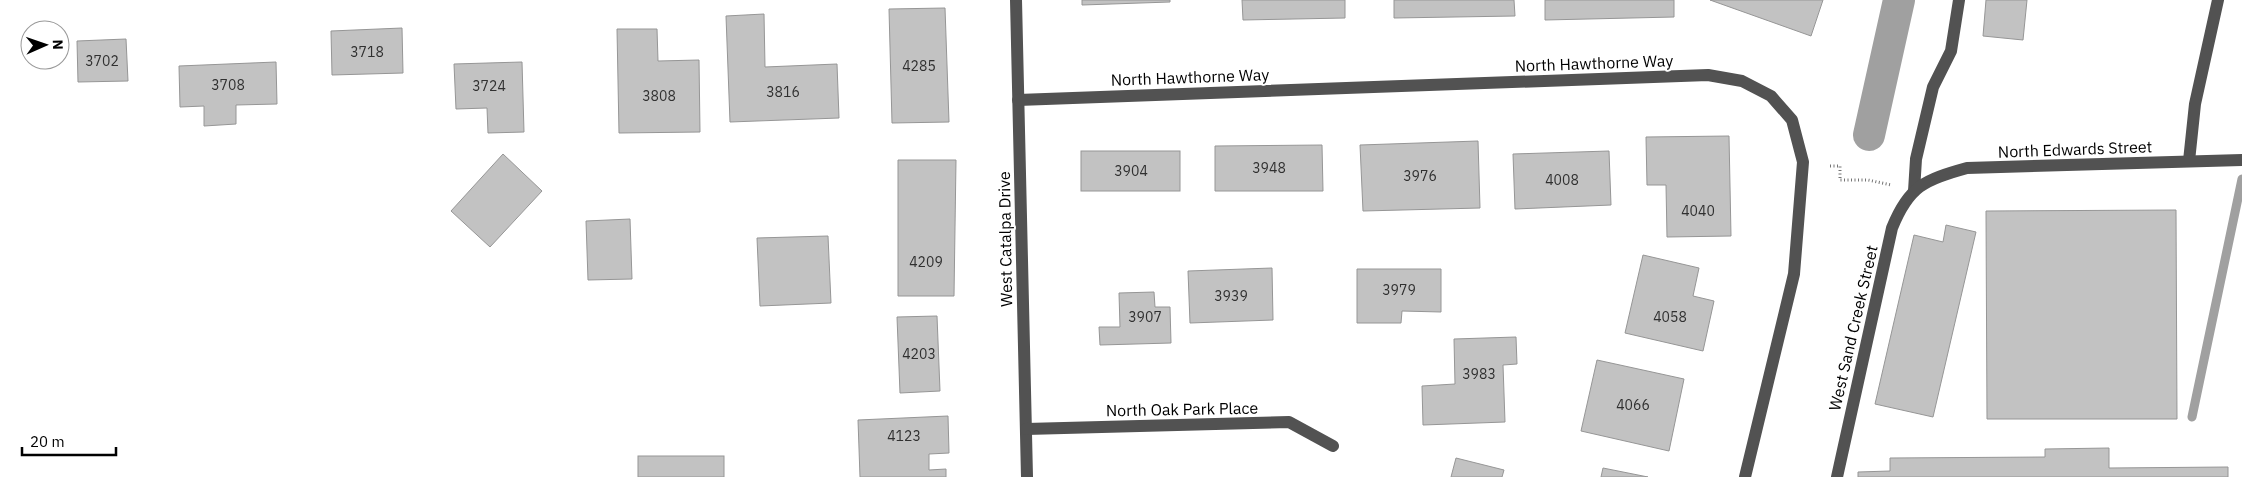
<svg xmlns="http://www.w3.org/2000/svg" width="2242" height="477" viewBox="0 0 2242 477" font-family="'IBM Plex Sans',sans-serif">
  <rect width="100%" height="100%" fill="#fff"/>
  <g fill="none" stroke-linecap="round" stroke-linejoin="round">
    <path stroke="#a0a0a0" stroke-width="9" d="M2192,417L2242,179"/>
    <path stroke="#a0a0a0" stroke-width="32" d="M1869,135L1899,0"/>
  </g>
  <g fill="#c2c2c2" stroke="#969696">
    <path d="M1082,0H1170V2L1082,5Z"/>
    <path d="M1242,0H1345V18L1243,20Z"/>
    <path d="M1394,0H1514L1515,16L1394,18Z"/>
    <path d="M1545,0H1674V17L1545,20Z"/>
    <path d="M1710,0H1823L1811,36Z"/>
    <path d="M1986,0H2027L2023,40L1983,36Z"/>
    <path d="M945,8L949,122L892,123L889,9Z"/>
    <path d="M764,14L765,67L837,64L839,118L730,122L726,16Z"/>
    <path d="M402,28L403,73L332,75L331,31Z"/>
    <path d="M617,29H657L658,61L699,60L700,132L619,133Z"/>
    <path d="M126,39L128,81L78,82L77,41Z"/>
    <path d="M276,62L277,104L236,105V124L204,126V106L180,107L179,66Z"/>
    <path d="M522,62L524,132L488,133L487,108L456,109L454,64Z"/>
    <path d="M1729,136L1731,236L1667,237L1666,185H1647L1646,137Z"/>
    <path d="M1478,141L1480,208L1363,211L1360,145Z"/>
    <path d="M1322,145L1323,191H1215V146Z"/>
    <rect x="1081" y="151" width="99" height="40"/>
    <path d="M1609,151L1611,205L1515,209L1513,154Z"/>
    <path d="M503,154L542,191L490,247L451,211Z"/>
    <path d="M898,160H956L954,296H898Z"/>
    <path d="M2176,210L2177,419H1987L1986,211Z"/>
    <path d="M630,219L632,279L588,280L586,221Z"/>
    <path d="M1946,225L1976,232L1933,417L1875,404L1914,235L1943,242Z"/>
    <path d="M828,236L831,303L760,306L757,238Z"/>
    <path d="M1643,255L1699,268L1693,296L1714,301L1703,351L1625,333Z"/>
    <path d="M1272,268L1273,320L1190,323L1188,271Z"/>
    <path d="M1357,269H1441V312L1402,311L1401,323H1357Z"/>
    <path d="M1154,292L1155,307H1170L1171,343L1100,345L1099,327H1120L1119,293Z"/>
    <path d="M937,316L940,391L900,393L897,317Z"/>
    <path d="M1516,337L1517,364L1503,365L1505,422L1423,425L1422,386L1455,384L1454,339Z"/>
    <path d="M1597,360L1684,379L1669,451L1581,431Z"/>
    <path d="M948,416L949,453L929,454V470L946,469V477H860L858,420Z"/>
    <path d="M2109,448V468L2228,467V477H1858V472L1890,471V458L2045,457V449Z"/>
    <rect x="638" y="456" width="86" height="21"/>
    <path d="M1456,458L1504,470L1502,477H1451Z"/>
    <path d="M1603,468L1648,477H1601Z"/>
  </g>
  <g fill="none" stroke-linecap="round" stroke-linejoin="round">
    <path stroke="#747474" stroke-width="3" stroke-dasharray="1 2.5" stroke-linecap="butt" d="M1830,166H1840V180H1868L1891,185"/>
    <g stroke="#525252" stroke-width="12">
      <path d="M1016,0L1027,477"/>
      <path d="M1018,100L1708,75L1742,81L1771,96L1792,120L1803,162L1794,274L1745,477"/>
      <path d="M2189,161L2195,104L2218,0"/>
      <path d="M1914,191L1916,159L1933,87L1951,51L1959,0"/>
      <path d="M1026,429L1289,422L1333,446"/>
      <path d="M1837,477L1892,228C1909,186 1924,180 1967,168L2242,160"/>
    </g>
  </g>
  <g text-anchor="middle" stroke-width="4" stroke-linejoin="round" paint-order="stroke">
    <g font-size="14" fill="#303030">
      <text x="367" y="57">3718</text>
      <text x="102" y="66">3702</text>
      <text x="919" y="71">4285</text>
      <text x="228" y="90">3708</text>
      <text x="489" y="91">3724</text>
      <text x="783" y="97">3816</text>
      <text x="659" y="101">3808</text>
      <text x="1269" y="173">3948</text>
      <text x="1131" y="176">3904</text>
      <text x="1420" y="181">3976</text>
      <text x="1562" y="185">4008</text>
      <text x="1698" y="216">4040</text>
      <text x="926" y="267">4209</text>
      <text x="1399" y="295">3979</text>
      <text x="1231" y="301">3939</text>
      <text x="1145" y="322">3907</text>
      <text x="1670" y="322">4058</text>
      <text x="919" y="359">4203</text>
      <text x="1479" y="379">3983</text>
      <text x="1633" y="410">4066</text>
      <text x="904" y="441">4123</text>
    </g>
    <g font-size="16" fill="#000" stroke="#fff">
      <text transform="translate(1594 63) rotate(-2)" y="6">North Hawthorne Way</text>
      <text transform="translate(1190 77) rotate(-2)" y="6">North Hawthorne Way</text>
      <text transform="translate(2075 149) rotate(-2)" y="6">North Edwards Street</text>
      <text transform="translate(1005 239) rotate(-91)" y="6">West Catalpa Drive</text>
      <text transform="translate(1853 328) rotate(-77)" y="6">West Sand Creek Street</text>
      <text transform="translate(1182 409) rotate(-1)" y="6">North Oak Park Place</text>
    </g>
  </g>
  <g transform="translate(45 45) rotate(88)"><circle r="24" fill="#ffffff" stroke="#999999"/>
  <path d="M0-4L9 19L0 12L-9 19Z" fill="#000000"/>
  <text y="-8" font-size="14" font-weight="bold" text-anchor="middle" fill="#000000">N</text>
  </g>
  <path d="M22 447v8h94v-8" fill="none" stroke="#000000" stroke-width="2.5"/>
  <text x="30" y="447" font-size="15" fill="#000000" stroke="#ffffff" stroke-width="4" paint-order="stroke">20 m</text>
</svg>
